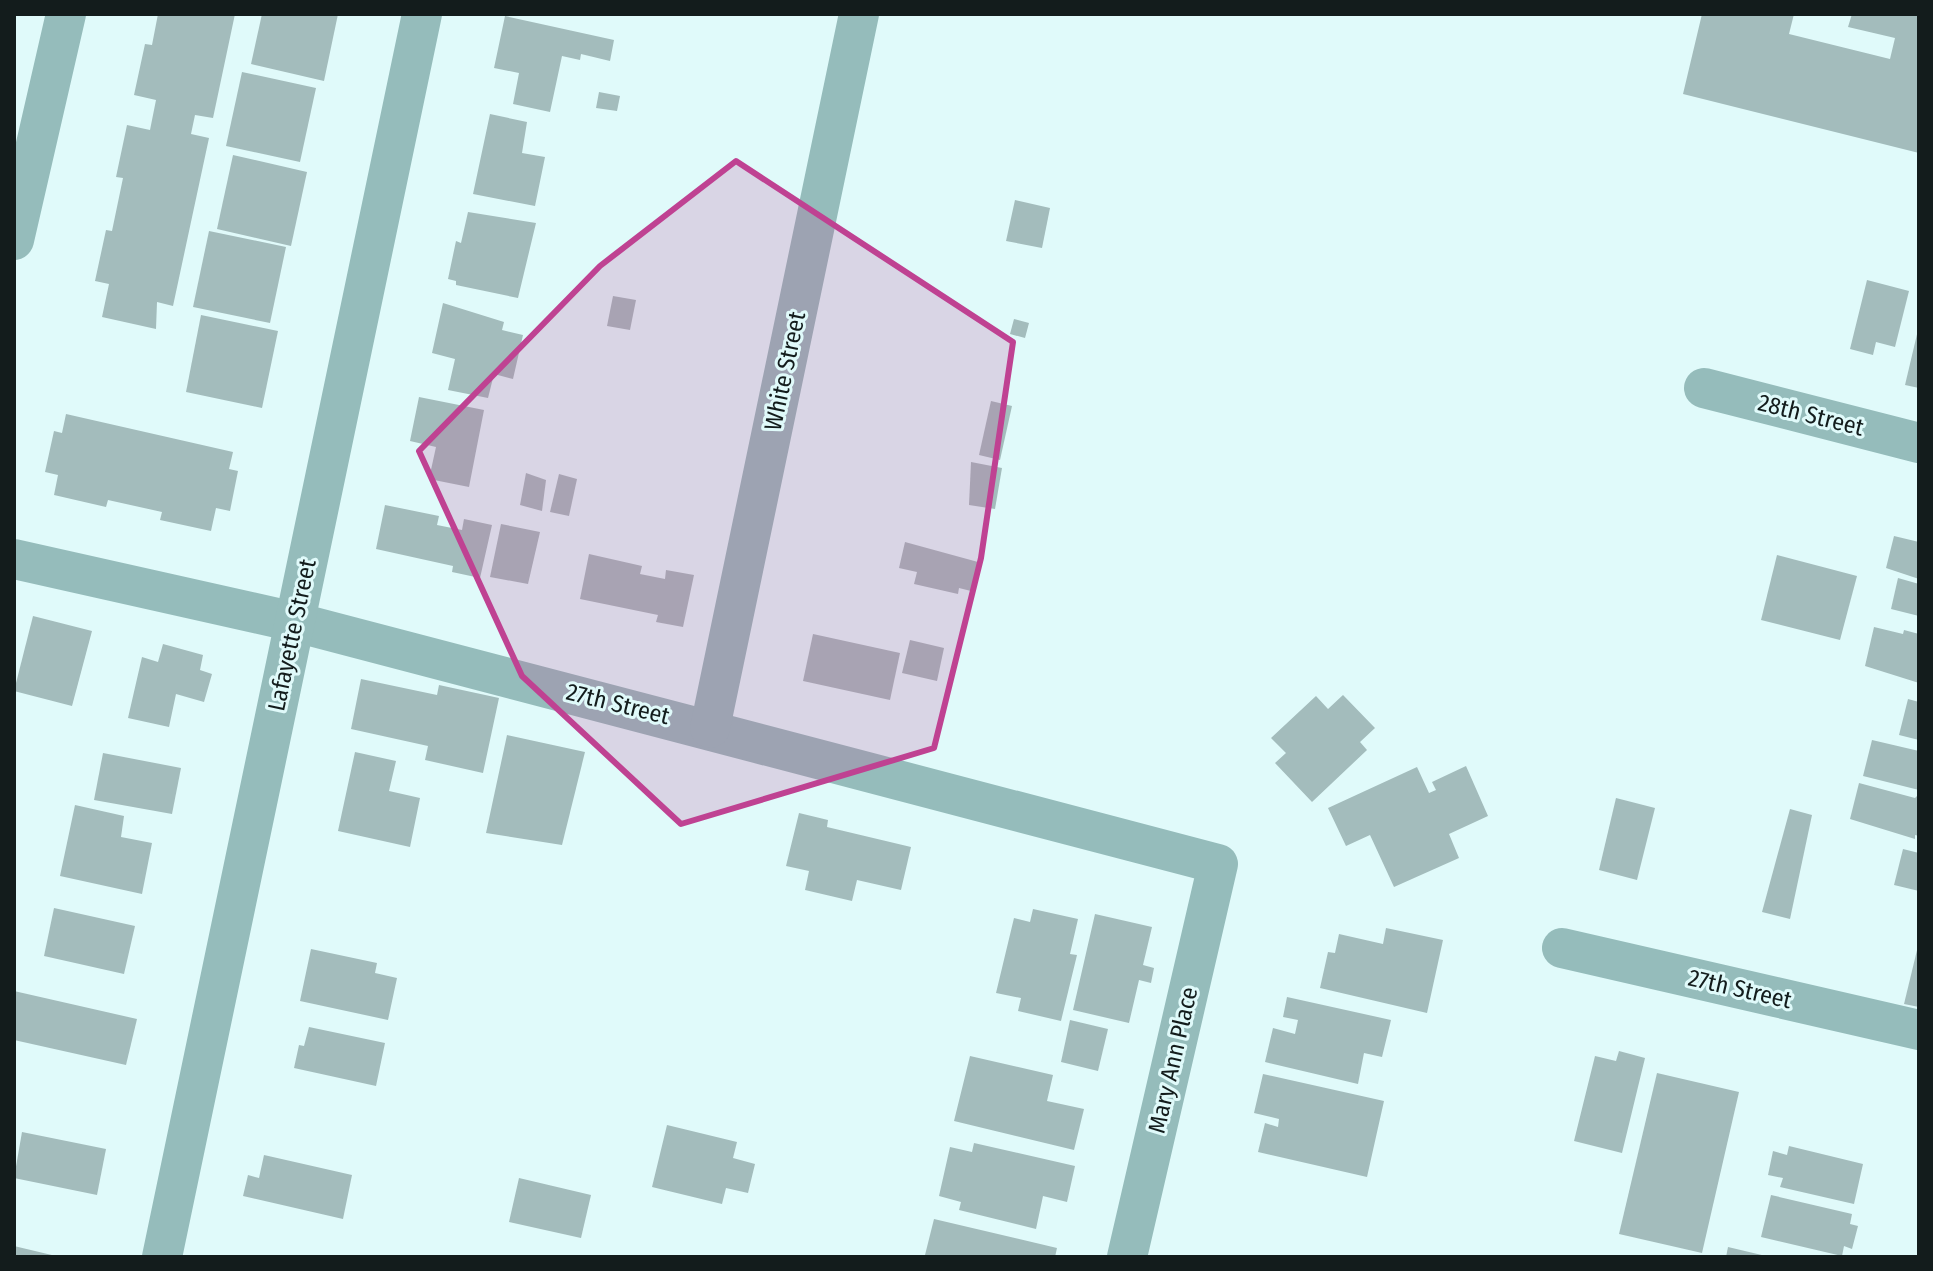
<svg xmlns="http://www.w3.org/2000/svg" width="1933" height="1271" viewBox="0 0 1933 1271" font-family="'Fira Sans Condensed',sans-serif">
  <rect width="100%" height="100%" fill="#e0fafa"/>
  <g fill="#a3bcbc">
    <path d="M158,14H235L213,118L195,115L191,134L209,138L173,306L157,302L156,329L102,317L109,284L95,281L106,230L112,231L123,178L116,177L127,125L150,130L156,100L134,95L145,44L152,45Z"/>
    <path d="M262,14H338L324,81L251,64Z"/>
    <path d="M1702,14H1794L1789,34L1890,59L1895,38L1848,27L1852,14H1919V153L1683,94Z"/>
    <path d="M505,16L614,40L610,61L581,54L580,60L562,56L550,112L513,104L519,73L494,68Z"/>
    <path d="M242,72L316,88L300,162L226,146Z"/>
    <path d="M599,92L620,96L617,111L596,108Z"/>
    <path d="M490,114L527,122L522,153L545,157L535,206L473,194Z"/>
    <path d="M233,155L307,172L291,246L217,229Z"/>
    <path d="M1015,200L1050,208L1042,248L1006,241Z"/>
    <path d="M468,212L536,223L518,298L456,285V281L448,279L456,241L461,243Z"/>
    <path d="M209,231L286,247L270,323L193,307Z"/>
    <path d="M1867,280L1909,291L1895,347L1876,342L1873,355L1850,349Z"/>
    <path d="M613,296L636,300L630,330L607,326Z"/>
    <path d="M443,303L504,322L502,330L523,335L513,379L494,374L488,398L448,390L455,359L432,353Z"/>
    <path d="M201,315L278,331L262,408L186,392Z"/>
    <path d="M1014,319L1029,323L1025,338L1010,334Z"/>
    <path d="M1918,330H1919V388L1905,385Z"/>
    <path d="M419,397L484,410L469,487L429,479L436,447L410,441Z"/>
    <path d="M991,401L1012,406L1000,460L979,455Z"/>
    <path d="M66,414L233,452L229,469L238,471L230,511L216,508L211,531L160,520L162,512L108,500L106,507L54,495L58,475L45,472L54,431L62,433Z"/>
    <path d="M971,462L1002,468L995,509L969,505Z"/>
    <path d="M526,473L546,480L542,511L520,505Z"/>
    <path d="M559,474L577,479L569,516L550,512Z"/>
    <path d="M385,505L439,516L437,525L462,530L464,519L492,525L480,578L452,572L453,566L376,549Z"/>
    <path d="M501,524L540,532L528,584L490,577Z"/>
    <path d="M1894,536L1919,542V579L1886,568Z"/>
    <path d="M905,542L978,562L971,591L959,588L958,594L914,584L917,572L899,568Z"/>
    <path d="M589,554L642,566L640,574L665,579L666,570L694,575L683,627L656,622L658,615L580,599Z"/>
    <path d="M1777,555L1857,576L1840,640L1761,620Z"/>
    <path d="M1898,578L1919,584V616L1891,609Z"/>
    <path d="M33,616L92,631L72,706L14,691Z"/>
    <path d="M1874,627L1903,634L1904,630L1919,634V683L1865,666Z"/>
    <path d="M813,634L900,653L890,700L803,681Z"/>
    <path d="M910,640L944,648L937,681L902,673Z"/>
    <path d="M163,644L203,655L200,670L212,674L204,702L176,694L169,727L128,718L142,657L158,662Z"/>
    <path d="M361,679L437,695L439,685L499,698L483,773L425,760L428,746L351,729Z"/>
    <path d="M1343,695L1375,728L1360,742L1367,750L1312,802L1275,763L1286,753L1271,738L1316,696L1328,709Z"/>
    <path d="M1908,699L1919,702V740L1899,735Z"/>
    <path d="M507,735L585,752L562,845L486,833Z"/>
    <path d="M1872,740L1919,751V790L1863,776Z"/>
    <path d="M355,752L396,761L389,791L420,798L410,847L338,831Z"/>
    <path d="M103,753L181,768L172,814L94,800Z"/>
    <path d="M1466,766L1488,816L1449,834L1459,858L1394,887L1370,835L1346,846L1328,808L1417,767L1429,793L1436,790L1432,782Z"/>
    <path d="M1859,783L1915,798L1919,794V836L1915,835V839L1850,819Z"/>
    <path d="M1616,798L1655,808L1637,880L1599,870Z"/>
    <path d="M75,805L124,816L121,837L152,843L142,894L60,876Z"/>
    <path d="M1790,809L1812,815L1790,919L1762,912Z"/>
    <path d="M799,813L828,820L827,827L911,847L901,890L857,880L852,901L805,890L809,871L786,866Z"/>
    <path d="M1903,849L1919,853V891L1894,885Z"/>
    <path d="M54,908L135,926L124,974L44,956Z"/>
    <path d="M1033,909L1078,919L1070,954L1077,955L1061,1021L1018,1011L1021,998L996,993L1014,918L1030,922Z"/>
    <path d="M1095,914L1152,927L1143,965L1154,968L1151,983L1139,980L1129,1023L1073,1010Z"/>
    <path d="M1386,928L1443,940L1427,1013L1320,988L1328,952L1335,953L1339,934L1383,944Z"/>
    <path d="M1918,946H1919V1007L1904,1004Z"/>
    <path d="M311,949L377,963L375,973L397,978L388,1020L300,1001Z"/>
    <path d="M14,991L137,1019L126,1065L14,1040Z"/>
    <path d="M1287,997L1391,1020L1382,1057L1364,1053L1358,1084L1265,1062L1273,1028L1295,1034L1298,1020L1283,1017Z"/>
    <path d="M1070,1020L1108,1029L1098,1071L1061,1062Z"/>
    <path d="M309,1027L385,1043L376,1086L294,1068L299,1045L304,1046Z"/>
    <path d="M1619,1051L1645,1058L1622,1153L1574,1141L1595,1056L1616,1061Z"/>
    <path d="M970,1056L1053,1075L1047,1101L1084,1109L1074,1150L954,1121Z"/>
    <path d="M1657,1073L1739,1092L1702,1253L1619,1234Z"/>
    <path d="M1263,1074L1384,1101L1367,1177L1258,1152L1265,1123L1278,1127L1279,1119L1254,1113Z"/>
    <path d="M667,1125L737,1142L733,1158L755,1164L748,1193L726,1188L722,1204L652,1187Z"/>
    <path d="M22,1132L106,1149L97,1195L14,1178Z"/>
    <path d="M974,1143L1075,1166L1067,1202L1043,1196L1036,1229L959,1210L961,1202L939,1196L950,1147L972,1152Z"/>
    <path d="M1789,1146L1863,1164L1854,1204L1780,1187L1783,1178L1768,1175L1773,1151L1787,1155Z"/>
    <path d="M264,1155L352,1175L343,1219L243,1196L248,1175L259,1178Z"/>
    <path d="M519,1178L591,1195L581,1238L509,1222Z"/>
    <path d="M1771,1195L1852,1214L1850,1224L1858,1226L1852,1249L1844,1246L1842,1256L1761,1237Z"/>
    <path d="M934,1219L1057,1248L1055,1257L925,1255Z"/>
    <path d="M14,1246L56,1256V1257H14Z"/>
    <path d="M1728,1247L1766,1256V1257H1726Z"/>
  </g>
  <g fill="none" stroke-linecap="round" stroke-linejoin="round">
    <g stroke="#95bcbb" stroke-width="40">
      <path d="M14,240L66,14"/>
      <path d="M1704,388L1919,443"/>
      <path d="M14,559L295,622L1218,864L1127,1257"/>
      <path d="M710,728L859,14"/>
      <path d="M1562,948L1919,1030"/>
      <path d="M162,1257L422,14"/>
    </g>
  </g>
  <path fill="#bf4292" fill-opacity="0.2" stroke="#bf4292" stroke-width="6" stroke-linejoin="round" d="M736,161L1013,342L981,558L934,748L681,824L522,676L419,451L600,266Z"/>
  <g text-anchor="middle" stroke-width="6" stroke-linejoin="round" paint-order="stroke">
    <g font-size="24" fill="#131c1c" stroke="#e0fafa">
      <text transform="translate(785 371) rotate(-78)" y="8">White Street</text>
      <text transform="translate(1811 415) rotate(14)" y="8">28th Street</text>
      <text transform="translate(292 635) rotate(-78)" y="8">Lafayette Street</text>
      <text transform="translate(618 704) rotate(14)" y="8">27th Street</text>
      <text transform="translate(1740 989) rotate(13)" y="8">27th Street</text>
      <text transform="translate(1173 1060) rotate(-77)" y="8">Mary Ann Place</text>
    </g>
  </g>
  <rect width="1933" height="1271" fill="none" stroke="#131c1c" stroke-width="32"/>
</svg>
